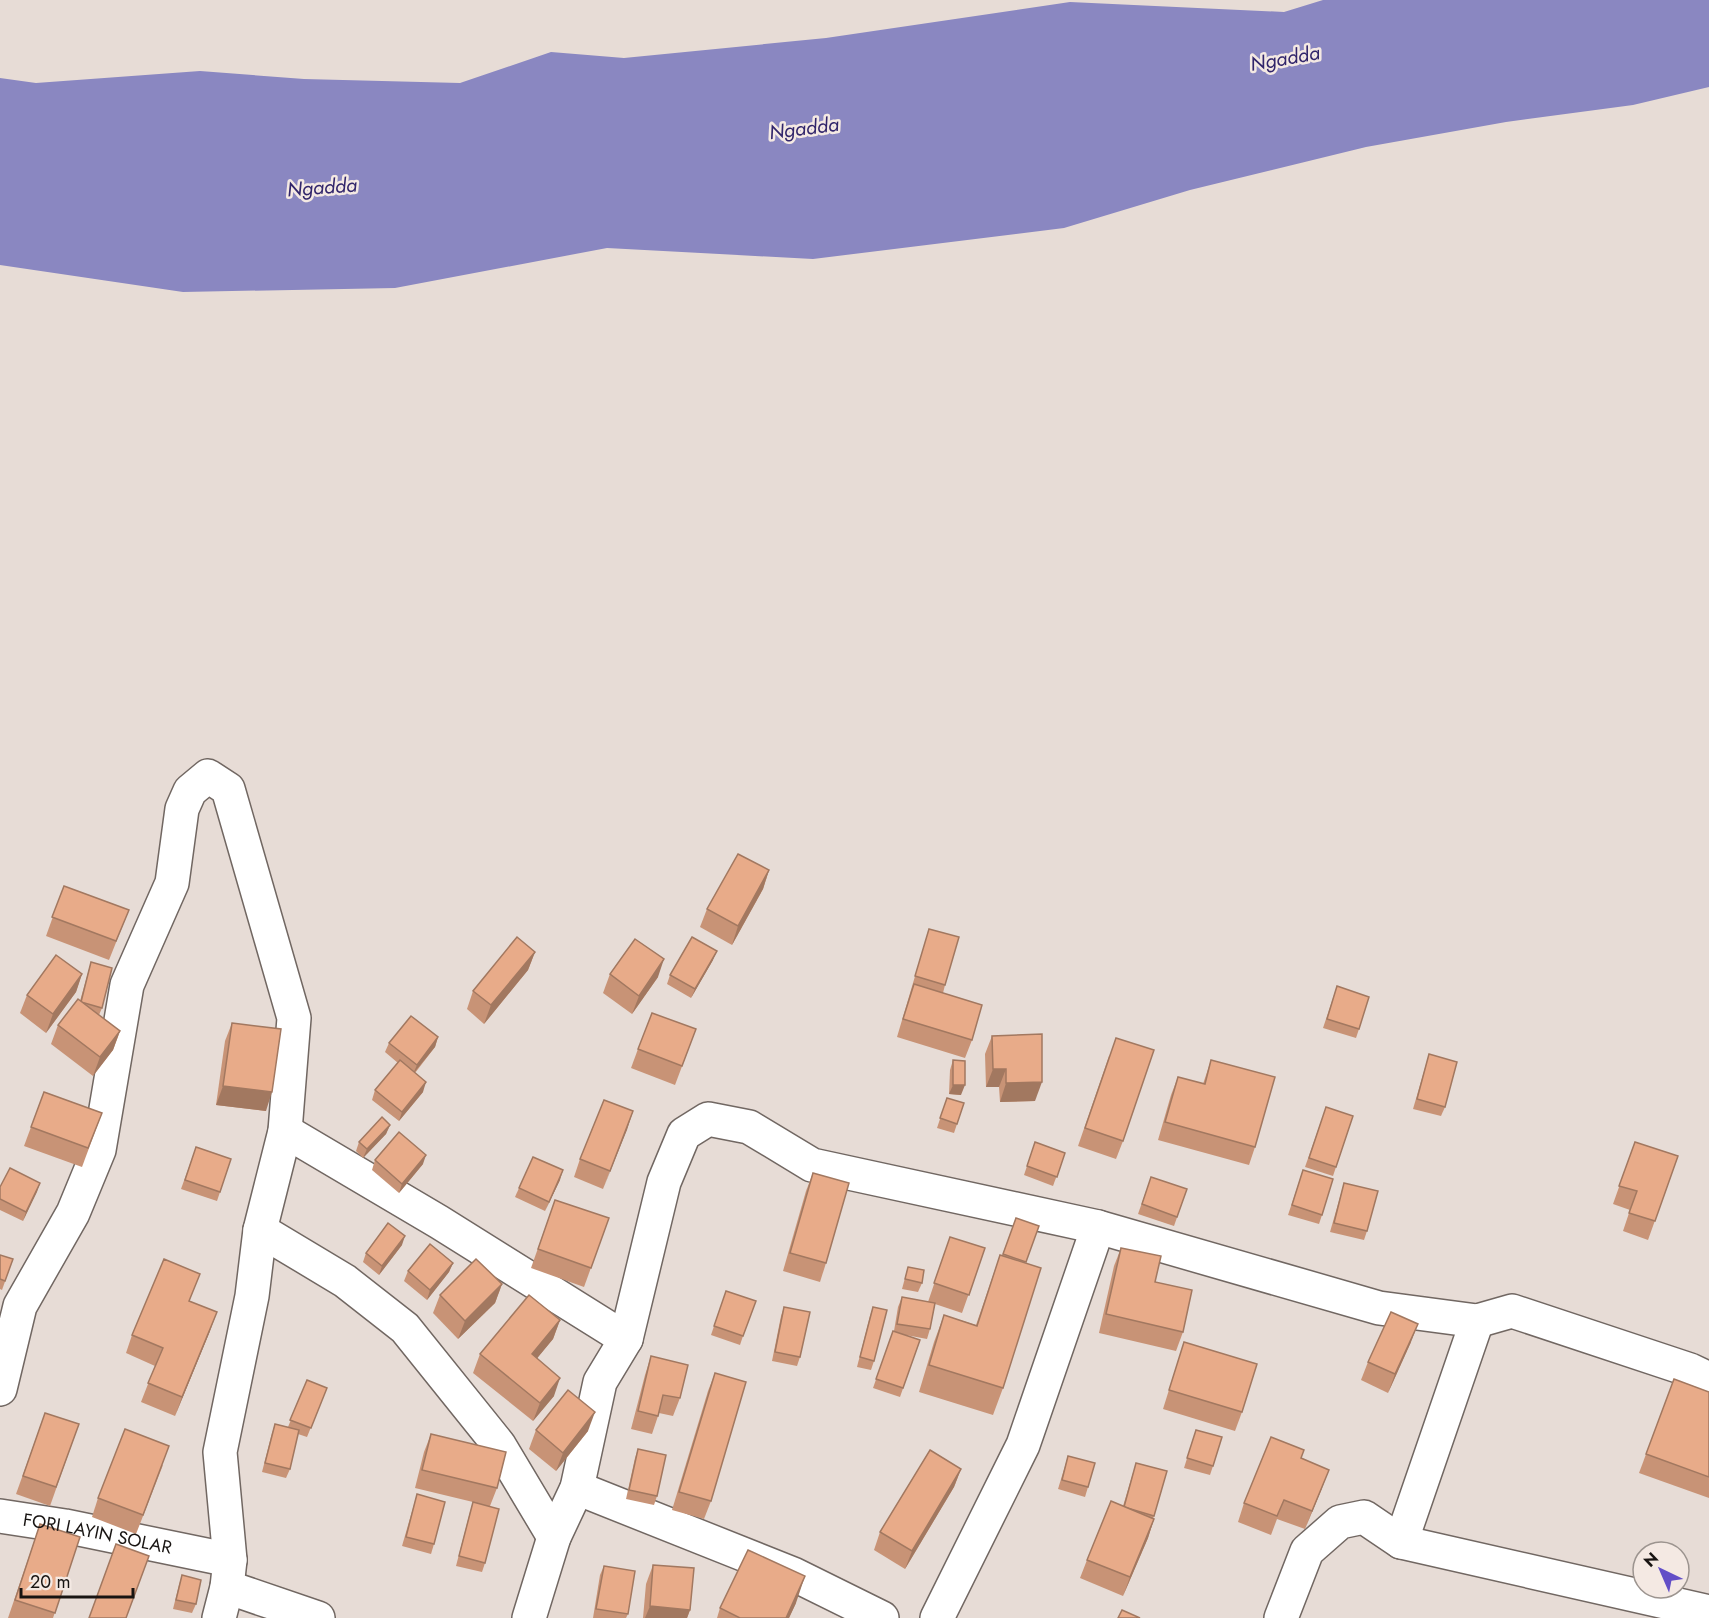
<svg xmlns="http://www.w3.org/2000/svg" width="1709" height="1618" viewBox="0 0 1709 1618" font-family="Jost,sans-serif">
  <rect width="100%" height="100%" fill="#e7dcd6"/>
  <path fill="#8a87c1" d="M1323,0H1709V87L1633,105L1506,122L1366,147L1190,190L1064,228L813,259L607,248L395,288L183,292L0,265V78L36,83L200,71L304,79L460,83L551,52L624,58L826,38L1070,2L1284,12Z"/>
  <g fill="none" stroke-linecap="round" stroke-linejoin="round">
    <defs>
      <g id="street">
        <path d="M285,1131L439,1222L626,1339"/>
        <path d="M260,1230L345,1281L405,1328L499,1445L554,1537"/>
        <path d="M0,1389L20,1306L73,1213L99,1150L127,985L172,883L182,809L190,791L208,776L228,789L294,1018L285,1131L260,1230L252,1296L220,1452L230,1560L227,1587L219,1618"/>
        <path d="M577,1488L793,1574L882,1618"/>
        <path id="s1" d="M0,1516L65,1526L230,1560"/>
        <path d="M1401,1542L1477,1321"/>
        <path d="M227,1587L318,1618"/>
        <path d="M529,1618L554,1537L577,1488L600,1382L626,1339L664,1182L684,1134L708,1119L749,1127L812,1165L1098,1227L1379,1308L1477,1321L1512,1311L1690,1370L1709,1379"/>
        <path d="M937,1618L1023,1445L1098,1227"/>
        <path d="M1281,1618L1307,1551L1340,1522L1364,1517L1401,1542L1709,1612"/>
      </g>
    </defs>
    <use href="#street" stroke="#716762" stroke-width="36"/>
    <use href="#street" stroke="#fff" stroke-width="33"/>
  </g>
  <g fill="#c89376">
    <path d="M769,870L763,889L732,945L700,927L707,909Z"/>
    <path d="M64,886L129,910L109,960L46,936Z"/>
    <path d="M929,929L945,985L943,993L972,1040L965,1058L897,1037Z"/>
    <path d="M535,952L528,970L484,1024L467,1009L473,991Z"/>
    <path d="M713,960L691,998L667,984L670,975Z"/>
    <path d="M91,962L102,1008L99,1015L120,1031L113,1050L93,1076L51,1044L58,1025L80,1001Z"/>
    <path d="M82,974L76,992L46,1033L20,1013L27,995Z"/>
    <path d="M610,974L658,977L632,1014L603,993Z"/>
    <path d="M1337,986L1359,1029L1356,1038L1323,1028Z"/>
    <path d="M232,1023L266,1111L216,1105L225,1041Z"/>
    <path d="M696,1029L675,1085L631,1068L638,1049Z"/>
    <path d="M992,1036L1035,1101L1000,1102L999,1087H986L985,1054Z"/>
    <path d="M438,1037L435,1047L415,1073L423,1092L399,1121L372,1100L375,1090L398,1063L385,1052L389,1043Z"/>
    <path d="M1429,1054L1445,1107L1441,1116L1413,1109Z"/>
    <path d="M1109,1056L1123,1141L1116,1159L1078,1146Z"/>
    <path d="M953,1060L961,1095L949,1094L950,1070Z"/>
    <path d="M1211,1060L1255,1147L1249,1165L1158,1140L1171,1095L1178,1077L1203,1084Z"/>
    <path d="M44,1092L102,1113L82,1167L24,1146Z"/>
    <path d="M947,1098L957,1124L954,1133L937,1128Z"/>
    <path d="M1326,1107L1353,1116L1333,1176L1305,1167Z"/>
    <path d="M633,1111L603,1189L574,1177L580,1159Z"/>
    <path d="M390,1125L386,1134L363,1158L356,1151L359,1142Z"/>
    <path d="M1035,1142L1065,1153L1053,1186L1024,1175Z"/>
    <path d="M1635,1142L1678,1156L1648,1240L1623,1231L1630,1210L1613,1204Z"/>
    <path d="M196,1147L231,1159L217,1201L181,1189Z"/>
    <path d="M375,1160L423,1164L399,1193L372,1170Z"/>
    <path d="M1303,1170L1322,1215L1319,1224L1288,1215Z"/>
    <path d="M813,1173L826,1263L820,1282L783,1271L806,1191Z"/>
    <path d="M1151,1177L1187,1189L1174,1226L1138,1214Z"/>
    <path d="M560,1180L545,1211L515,1197L519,1188Z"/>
    <path d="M40,1183L23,1221L0,1210V1187Z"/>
    <path d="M1344,1183L1367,1231L1364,1240L1330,1232Z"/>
    <path d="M555,1200L609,1218L584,1287L531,1268Z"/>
    <path d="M1016,1218L1025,1263L1003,1388L993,1415L919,1392L934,1342L944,1315L976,1325L1000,1255L1002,1256Z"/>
    <path d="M950,1237L985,1248L962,1313L935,1304L930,1329L927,1339L906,1335L920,1340L900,1397L873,1388L893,1331H894L898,1307L902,1297L928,1302Z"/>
    <path d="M402,1245L379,1275L363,1262L366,1253Z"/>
    <path d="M1121,1248L1155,1282L1183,1332L1176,1351L1099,1333L1114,1266Z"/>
    <path d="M0,1255L13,1259L2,1290L0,1289Z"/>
    <path d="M453,1263L449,1272L427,1300L404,1281L408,1271Z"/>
    <path d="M908,1267L922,1283L918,1292L902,1289Z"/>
    <path d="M502,1284L495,1303L458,1339L433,1313L440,1295Z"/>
    <path d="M726,1291L743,1336L740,1345L711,1335Z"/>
    <path d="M190,1302L210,1331L175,1416L141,1402L155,1366L126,1353L132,1335Z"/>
    <path d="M784,1307L800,1357L797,1366L772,1361L781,1316Z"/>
    <path d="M873,1307L874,1361L871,1370L857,1367L870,1316Z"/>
    <path d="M560,1320L553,1339L537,1358L554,1396L533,1421L473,1373L480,1354Z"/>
    <path d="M1184,1342L1242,1412L1235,1431L1163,1409Z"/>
    <path d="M1411,1342L1388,1393L1361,1380L1368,1362Z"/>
    <path d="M651,1356L680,1398L673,1416L659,1413L652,1434L631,1429L645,1375Z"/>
    <path d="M715,1373L711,1501L704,1519L672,1510L708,1391Z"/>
    <path d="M1674,1379L1709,1392V1498L1639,1473Z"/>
    <path d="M307,1380L327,1388L307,1437L298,1434L290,1469L286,1478L262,1472L272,1433L275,1424L288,1427Z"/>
    <path d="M45,1413L79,1424L50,1506L16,1494Z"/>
    <path d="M536,1430L588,1431L556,1471L529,1449Z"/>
    <path d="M431,1434L497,1488L490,1506L485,1563L482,1572L456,1566L470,1512L473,1502L415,1488L424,1452Z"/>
    <path d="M1193,1439L1213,1466L1210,1475L1184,1468Z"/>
    <path d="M638,1449L657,1496L654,1505L626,1499L635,1458Z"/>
    <path d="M1068,1456L1088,1487L1085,1497L1058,1489Z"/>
    <path d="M1301,1458L1322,1488L1305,1529L1277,1519L1271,1535L1238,1522L1244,1503Z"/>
    <path d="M1136,1463L1167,1471L1153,1519H1154L1148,1538L1123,1596L1080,1578L1087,1560L1123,1506Z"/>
    <path d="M163,1465L136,1534L92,1517L98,1498Z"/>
    <path d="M961,1469L954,1487L905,1569L874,1550L880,1532Z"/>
    <path d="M417,1494L434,1544L431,1554L402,1546Z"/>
    <path d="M40,1524L80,1537L53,1618H8Z"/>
    <path d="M653,1565L690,1610L687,1618H643L646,1584Z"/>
    <path d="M604,1566L628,1614L626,1618H593L600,1575Z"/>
    <path d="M182,1575L196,1604L192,1613L173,1609L179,1585Z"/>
    <path d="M796,1603L789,1618H717L720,1608Z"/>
  </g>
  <g fill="#a27860">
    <path d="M769,870L763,889L732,945L738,926Z"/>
    <path d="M717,951L713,960L691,998L695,989Z"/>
    <path d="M535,952L528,970L484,1024L491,1005Z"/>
    <path d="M664,959L658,977L632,1014L639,996Z"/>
    <path d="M82,974L76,992L46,1033L53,1014Z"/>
    <path d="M120,1031L113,1050L93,1076L100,1057Z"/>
    <path d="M438,1037L435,1047L413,1074L417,1065Z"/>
    <path d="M993,1069H1006L999,1087H986Z"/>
    <path d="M426,1082L423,1092L399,1121L402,1112Z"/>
    <path d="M1042,1082L1035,1101L1000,1102L1006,1083Z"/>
    <path d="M953,1085H965L961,1095L949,1094Z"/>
    <path d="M223,1086L272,1092L266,1111L216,1105Z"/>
    <path d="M633,1111L627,1130L603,1189L610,1171Z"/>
    <path d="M390,1125L386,1134L363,1158L367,1149Z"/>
    <path d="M426,1155L423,1164L399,1193L402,1184Z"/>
    <path d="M563,1170L560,1180L545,1211L549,1202Z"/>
    <path d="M40,1183L37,1192L23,1221L26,1212Z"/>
    <path d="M405,1236L402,1245L379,1275L382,1266Z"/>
    <path d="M453,1263L449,1272L427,1300L430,1290Z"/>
    <path d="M502,1284L495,1303L458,1339L465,1321Z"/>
    <path d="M217,1312L210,1331L175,1416L182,1397Z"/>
    <path d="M560,1320L553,1339L525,1373L532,1354Z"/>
    <path d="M1418,1324L1411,1342L1388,1393L1395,1374Z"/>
    <path d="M560,1378L554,1396L533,1421L540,1403Z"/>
    <path d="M595,1412L588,1431L556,1471L563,1453Z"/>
    <path d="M961,1469L954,1487L905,1569L912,1551Z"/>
    <path d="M1329,1470L1322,1488L1305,1529L1312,1511Z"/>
    <path d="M1154,1519L1148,1538L1123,1596L1130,1577Z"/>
    <path d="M805,1576L796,1603L789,1618H786Z"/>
    <path d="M650,1606L690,1610L687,1618H645Z"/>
  </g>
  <g fill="#e8ab89" stroke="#a27860" stroke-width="1.5">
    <path d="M738,854L769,870L738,926L707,909Z"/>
    <path d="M64,886L129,910L116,941L52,917Z"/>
    <path d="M929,929L959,937L945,985L915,976Z"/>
    <path d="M517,937L535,952L491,1005L473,991Z"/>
    <path d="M692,937L717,951L695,989L670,975Z"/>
    <path d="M635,939L664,959L639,996L610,974Z"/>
    <path d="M56,955L82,974L53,1014L27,995Z"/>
    <path d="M91,962L112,968L102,1008L81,1002Z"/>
    <path d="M914,984L982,1005L972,1040L903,1019Z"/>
    <path d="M1337,986L1369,997L1359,1029L1327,1019Z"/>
    <path d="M78,999L120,1031L100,1057L58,1025Z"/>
    <path d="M652,1013L696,1029L682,1066L638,1049Z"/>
    <path d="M411,1016L438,1037L417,1065L389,1043Z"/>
    <path d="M232,1023L281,1029L272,1092L223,1086Z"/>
    <path d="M1042,1034V1082L1006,1083V1069H993L992,1036Z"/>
    <path d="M1116,1038L1154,1050L1123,1141L1085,1128Z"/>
    <path d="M1429,1054L1457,1062L1445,1107L1417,1099Z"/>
    <path d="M400,1060L426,1082L402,1112L375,1090Z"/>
    <path d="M953,1060L965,1061V1085H953Z"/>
    <path d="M1211,1060L1275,1077L1255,1147L1165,1122L1178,1077L1205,1084Z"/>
    <path d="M44,1092L102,1113L88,1148L31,1127Z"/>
    <path d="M947,1098L964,1103L957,1124L940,1118Z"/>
    <path d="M604,1100L633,1111L610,1171L580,1159Z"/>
    <path d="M1326,1107L1353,1116L1336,1167L1309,1158Z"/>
    <path d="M382,1117L390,1125L367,1149L359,1142Z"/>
    <path d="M399,1132L426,1155L402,1184L375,1160Z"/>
    <path d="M1035,1142L1065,1153L1057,1177L1027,1166Z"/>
    <path d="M1635,1142L1678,1156L1655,1221L1629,1213L1637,1191L1619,1186Z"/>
    <path d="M196,1147L231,1159L220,1192L185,1180Z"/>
    <path d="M533,1157L563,1170L549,1202L519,1188Z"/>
    <path d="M10,1168L40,1183L26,1212L0,1199V1187Z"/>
    <path d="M1303,1170L1333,1179L1322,1215L1292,1205Z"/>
    <path d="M813,1173L849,1183L826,1263L790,1253Z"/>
    <path d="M1151,1177L1187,1189L1177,1217L1142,1204Z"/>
    <path d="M1344,1183L1378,1191L1367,1231L1334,1223Z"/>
    <path d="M555,1200L609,1218L591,1268L538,1249Z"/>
    <path d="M1016,1218L1039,1226L1026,1262L1003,1254Z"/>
    <path d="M388,1223L405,1236L382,1266L366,1253Z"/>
    <path d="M950,1237L985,1248L969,1295L934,1283Z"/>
    <path d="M430,1244L453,1263L430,1290L408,1271Z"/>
    <path d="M1121,1248L1161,1256L1155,1282L1192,1290L1183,1332L1106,1314Z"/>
    <path d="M0,1255L13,1259L5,1281L0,1279Z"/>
    <path d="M1000,1255L1041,1268L1003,1388L929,1365L944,1315L977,1326Z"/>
    <path d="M164,1259L200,1274L189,1301L217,1312L182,1397L148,1383L163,1348L132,1335Z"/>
    <path d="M476,1259L502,1284L465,1321L440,1295Z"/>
    <path d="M908,1267L924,1270L922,1283L905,1279Z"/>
    <path d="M726,1291L756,1301L743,1336L714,1326Z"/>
    <path d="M529,1295L560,1320L532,1354L560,1378L540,1403L480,1354Z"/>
    <path d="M902,1297L935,1303L930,1329L897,1324Z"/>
    <path d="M784,1307L810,1312L800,1357L775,1352Z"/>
    <path d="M873,1307L887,1310L874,1361L860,1357Z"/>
    <path d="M1391,1312L1418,1324L1395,1374L1368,1362Z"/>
    <path d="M893,1331L920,1340L903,1388L876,1379Z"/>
    <path d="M1184,1342L1257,1364L1242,1412L1169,1390Z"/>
    <path d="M651,1356L688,1365L680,1398L663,1395L658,1416L638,1411Z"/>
    <path d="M715,1373L746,1382L711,1501L679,1492Z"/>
    <path d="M1674,1379L1709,1392V1477L1646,1454Z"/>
    <path d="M307,1380L327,1388L311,1428L290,1420Z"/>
    <path d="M568,1390L595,1412L563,1453L536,1430Z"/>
    <path d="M45,1413L79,1424L56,1487L23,1476Z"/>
    <path d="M275,1424L299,1430L290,1469L265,1463Z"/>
    <path d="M125,1429L169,1446L143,1515L98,1498Z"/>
    <path d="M1196,1430L1222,1437L1213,1466L1187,1458Z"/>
    <path d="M431,1434L506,1452L497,1488L422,1470Z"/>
    <path d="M1271,1437L1304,1450L1301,1458L1329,1470L1312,1511L1284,1500L1277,1516L1244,1503Z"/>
    <path d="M638,1449L666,1455L657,1496L629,1490Z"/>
    <path d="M930,1450L961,1469L912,1551L880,1532Z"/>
    <path d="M1068,1456L1095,1463L1088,1487L1062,1480Z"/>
    <path d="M1136,1463L1167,1471L1154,1516L1124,1507Z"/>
    <path d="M417,1494L445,1502L434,1544L406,1537Z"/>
    <path d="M1111,1501L1154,1519L1130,1577L1087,1560Z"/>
    <path d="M473,1502L499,1509L485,1563L459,1556Z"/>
    <path d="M40,1524L80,1537L55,1613L15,1600Z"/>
    <path d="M116,1544L149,1556L126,1618H89Z"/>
    <path d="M748,1550L805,1576L786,1618H740L720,1608Z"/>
    <path d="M653,1565L694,1568L690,1610L650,1606Z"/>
    <path d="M604,1566L635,1571L628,1614L596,1609Z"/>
    <path d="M182,1575L201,1580L196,1604L176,1600Z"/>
    <path d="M1122,1610L1140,1618H1118Z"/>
  </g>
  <g text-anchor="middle" stroke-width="5" stroke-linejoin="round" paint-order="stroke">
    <g font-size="18" fill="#181412" stroke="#f4e9e3">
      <text dy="6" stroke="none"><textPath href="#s1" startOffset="99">FORI LAYIN SOLAR</textPath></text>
    </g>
    <g font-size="20" font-style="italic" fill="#31256b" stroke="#f4e9e3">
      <text transform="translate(1285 58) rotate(-10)" y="7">Ngadda</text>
      <text transform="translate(804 128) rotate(-7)" y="7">Ngadda</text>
      <text transform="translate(322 187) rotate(-4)" y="7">Ngadda</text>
    </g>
  </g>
  <g transform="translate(1661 1570) rotate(316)"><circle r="28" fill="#f4e9e3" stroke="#9c948f" stroke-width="1.5"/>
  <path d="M0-4.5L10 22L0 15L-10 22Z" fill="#624ec7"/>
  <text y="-9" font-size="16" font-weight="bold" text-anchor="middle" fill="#181412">N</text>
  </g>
  <path d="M21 1588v9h112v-9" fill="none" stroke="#181412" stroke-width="3"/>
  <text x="30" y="1588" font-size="18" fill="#181412" stroke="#f4e9e3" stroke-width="4.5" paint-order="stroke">20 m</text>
</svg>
